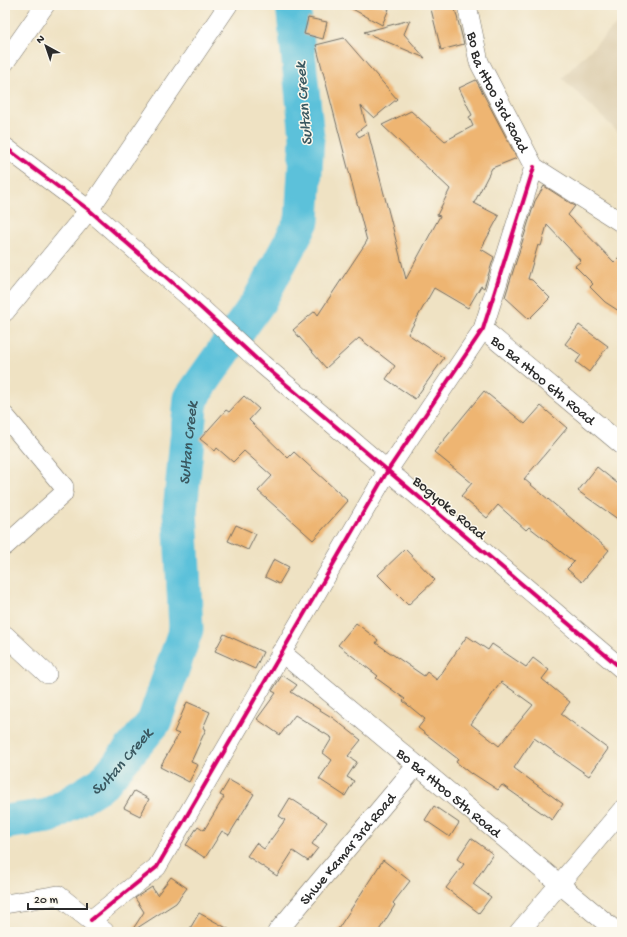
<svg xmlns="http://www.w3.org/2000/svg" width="627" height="937" viewBox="0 0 627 937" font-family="'Gochi Hand',sans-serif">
  <rect width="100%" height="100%" fill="#fbf7ec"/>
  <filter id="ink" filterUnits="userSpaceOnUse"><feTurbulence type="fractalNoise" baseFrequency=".025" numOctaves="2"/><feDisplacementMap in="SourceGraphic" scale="8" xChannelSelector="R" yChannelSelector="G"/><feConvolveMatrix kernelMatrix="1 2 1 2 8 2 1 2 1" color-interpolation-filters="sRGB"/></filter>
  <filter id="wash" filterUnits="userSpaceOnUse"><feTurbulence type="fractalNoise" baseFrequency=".012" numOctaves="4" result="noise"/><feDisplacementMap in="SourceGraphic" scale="16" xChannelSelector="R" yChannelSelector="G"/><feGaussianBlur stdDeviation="0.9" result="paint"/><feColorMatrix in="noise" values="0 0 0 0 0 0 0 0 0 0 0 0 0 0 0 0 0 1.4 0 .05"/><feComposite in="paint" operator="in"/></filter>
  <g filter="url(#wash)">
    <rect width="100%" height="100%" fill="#efe2c3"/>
    <path fill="#e0d2b4" d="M622,19V136L562,78Z"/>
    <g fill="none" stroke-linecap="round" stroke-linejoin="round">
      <path stroke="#5cc1da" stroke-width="35" id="s1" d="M5,822L49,816L103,783L154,722L186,629L180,511L191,398L259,301L302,221L307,137L293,5"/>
    </g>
    <g id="blocks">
      <g fill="#eeb572" fill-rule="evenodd">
        <path d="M345,5H380L389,9L382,25Z"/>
        <path d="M430,5H454L464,44L441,50Z"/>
        <path d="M308,18L327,22L323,39L304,34Z"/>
        <path d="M410,20L404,34L425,58L364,32Z"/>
        <path d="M344,38L397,99L374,118L361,106L366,125L356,133L359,137L368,132L406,279L440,216L437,215L450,189L382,125L411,111L445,141L473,126L469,117L472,115L459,88L476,80L517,158L492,168L474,203L499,216L481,249L494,257L484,288L481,286L468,308L434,288L408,334L444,358L415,399L386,379L395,366L359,338L326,368L293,330L315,311L318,315L367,241L316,45Z"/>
        <path d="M544,186L575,206L568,215L614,262L622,254V313L605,302L590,287L593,284L575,266L581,261L547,225L541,246L538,245L528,279L532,280L550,298L529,319L505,297L535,201Z"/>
        <path d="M579,325L608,346L589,372L576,362L581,355L565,344Z"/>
        <path d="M484,391L525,424L541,406L567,428L524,479L609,550L582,582L567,569L574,562L529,527L526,530L498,505L487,518L461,496L472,483L434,452Z"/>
        <path d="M244,396L259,409L249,420L288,458L294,452L348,501L313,540L258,491L272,476L244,451L233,462L217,448L215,451L200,439L226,410L229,412Z"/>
        <path d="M597,467L622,487V522L578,491Z"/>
        <path d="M236,525L256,534L248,550L228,541Z"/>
        <path d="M405,549L435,580L408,605L378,575Z"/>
        <path d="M274,559L289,567L279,584L265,577Z"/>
        <path d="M356,623L378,640L376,643L424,676L427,672L437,680L467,636L488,650L492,644L526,667L533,658L549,670L542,679L570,702L561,714L608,749L589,776L534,738L514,768L563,804L552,820L502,785L498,790L472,773L471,774L456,762L458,759L418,728L425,719L403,701L405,699L376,678L378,676L338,645ZM501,682L533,705L499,746L471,724Z"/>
        <path d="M224,634L263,652L255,669L215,651Z"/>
        <path d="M282,675L297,685L291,692L333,718L361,740L348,756L357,762L347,777L354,781L345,796L319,779L332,760L323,753L332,738L295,715L280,735L257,719L276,693L272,691Z"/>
        <path d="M187,702L210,712L203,728L206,729L191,762L198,765L189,782L160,767L179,734L174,732Z"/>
        <path d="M229,780L254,794L229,835L222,831L205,858L186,845L198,826L204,830L224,797L220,795Z"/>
        <path d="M134,791L149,799L140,816L124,808Z"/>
        <path d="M290,798L327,822L312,844L318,848L308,861L293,851L277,876L247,856L256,843L264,849L285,820L279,816Z"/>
        <path d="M434,806L459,823L450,837L425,820Z"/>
        <path d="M471,838L493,854L473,884L491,897L479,913L446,888L464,864L457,859Z"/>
        <path d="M383,860L410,881L393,903L395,905L378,932H336Z"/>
        <path d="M171,877L187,888L176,903L131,932L144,912L135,898L152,887L157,895Z"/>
        <path d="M199,913L234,932H188Z"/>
      </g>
    </g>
  </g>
  <g filter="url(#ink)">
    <use href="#blocks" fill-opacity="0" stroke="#706b60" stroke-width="1"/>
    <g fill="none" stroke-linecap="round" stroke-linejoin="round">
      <defs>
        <g id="street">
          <path id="s2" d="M467,5L479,62L534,167L622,223"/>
          <path d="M5,62L45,5"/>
          <path d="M5,147L89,210L189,297L262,364L622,669"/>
          <path d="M5,312L89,210L228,5"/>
          <path id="s3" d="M483,329L622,445"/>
          <path d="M5,416L64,487L63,494L5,546"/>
          <path d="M5,635L47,674"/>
          <path id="s4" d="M281,652L617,932"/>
          <path d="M5,904L58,895L105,932"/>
          <path d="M91,920L157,867L388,470L483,329L534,167"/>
          <path id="s5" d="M277,932L417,765"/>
          <path d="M519,932L622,810"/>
        </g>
      </defs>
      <use href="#street" stroke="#706b60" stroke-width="20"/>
      <use href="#street" stroke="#fff" stroke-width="19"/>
      <defs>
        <g id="cycleway">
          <path d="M5,147L89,210L189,297L262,364L622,669"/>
          <path d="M91,920L157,867L388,470L483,329L534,167"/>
        </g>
      </defs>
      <use href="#cycleway" stroke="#fbf7ec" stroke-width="6"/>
      <use href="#cycleway" stroke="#d6006c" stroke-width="4"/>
    </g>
  </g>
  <g text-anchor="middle" stroke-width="3" stroke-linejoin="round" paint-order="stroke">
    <g font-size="15" fill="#2b2b2b" stroke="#fbf7ec">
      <text dy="5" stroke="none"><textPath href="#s2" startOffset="93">Bo Ba Htoo 3rd Road</textPath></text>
      <text dy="5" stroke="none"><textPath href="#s3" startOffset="79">Bo Ba Htoo 6th Road</textPath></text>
      <text transform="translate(450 507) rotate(40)" y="5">Bogyoke Road</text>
      <text dy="5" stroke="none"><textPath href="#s4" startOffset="219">Bo Ba Htoo 5th Road</textPath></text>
      <text dy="5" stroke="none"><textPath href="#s5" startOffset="109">Shwe Kamar 3rd Road</textPath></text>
    </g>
    <g font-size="16" font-style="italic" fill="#3a5860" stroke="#fbf7ec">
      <text transform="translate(302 104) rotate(-95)" y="6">Sultan Creek</text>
      <text dy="6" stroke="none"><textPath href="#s1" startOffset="472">Sultan Creek</textPath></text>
      <text dy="6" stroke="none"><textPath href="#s1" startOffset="136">Sultan Creek</textPath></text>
    </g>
  </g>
  <rect width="627" height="937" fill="none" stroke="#fbf7ec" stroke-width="20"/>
  <g transform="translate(46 46) rotate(320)" stroke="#fbf7ec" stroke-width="3" paint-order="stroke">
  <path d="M0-3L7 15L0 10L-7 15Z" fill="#2b2b2b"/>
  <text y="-6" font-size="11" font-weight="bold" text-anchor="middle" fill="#2b2b2b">N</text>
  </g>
  <path d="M28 903v6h59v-6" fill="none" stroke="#2b2b2b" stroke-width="2"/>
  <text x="34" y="903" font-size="12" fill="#2b2b2b" stroke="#fbf7ec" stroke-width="3" paint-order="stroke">20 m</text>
</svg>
